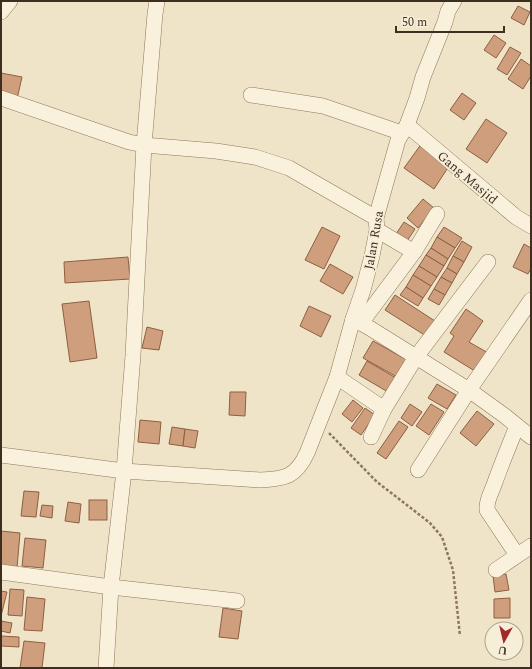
<svg xmlns="http://www.w3.org/2000/svg" width="532" height="669" viewBox="0 0 532 669" font-family="Spectral,serif">
  <rect width="100%" height="100%" fill="#f0e4c8"/>
  <g fill="#cf9f7d" stroke="#8d5f41">
    <path d="M518,6L530,12L524,25L511,18Z"/>
    <path d="M494,35L506,43L496,58L484,50Z"/>
    <path d="M510,47L521,53L507,75L497,69Z"/>
    <path d="M521,59L531,66V76L523,89L508,79Z"/>
    <path d="M1,73L22,77L17,99L1,96Z"/>
    <path d="M462,93L476,103L464,120L450,110Z"/>
    <path d="M486,119L507,133L487,163L466,149Z"/>
    <path d="M422,143L451,163L434,189L404,168Z"/>
    <path d="M423,199L434,208L418,228L407,218Z"/>
    <path d="M404,222L415,229L407,241L396,234Z"/>
    <path d="M322,227L340,236L324,269L305,260Z"/>
    <path d="M444,227L462,238L455,248L437,237Z"/>
    <path d="M437,237L455,248L448,259L431,248Z"/>
    <path d="M462,241L472,247L464,262L453,256Z"/>
    <path d="M524,244L531,248V268L528,274L513,267Z"/>
    <path d="M431,248L448,259L444,266L426,255Z"/>
    <path d="M426,255L444,266L437,277L419,266Z"/>
    <path d="M453,256L464,262L457,274L447,268Z"/>
    <path d="M128,257L130,279L65,283L64,262Z"/>
    <path d="M330,264L353,277L343,294L320,281Z"/>
    <path d="M419,266L437,277L431,286L413,275Z"/>
    <path d="M447,268L457,274L452,283L441,277Z"/>
    <path d="M413,275L431,286L423,298L406,287Z"/>
    <path d="M441,277L452,283L445,295L434,289Z"/>
    <path d="M406,287L423,298L418,306L400,295Z"/>
    <path d="M434,289L445,295L439,305L428,299Z"/>
    <path d="M395,295L435,321L426,336L385,310Z"/>
    <path d="M89,301L97,358L70,362L62,304Z"/>
    <path d="M309,306L331,316L321,337L300,326Z"/>
    <path d="M466,309L483,321L469,342L490,354L478,373L444,352L454,336L450,333Z"/>
    <path d="M147,327L163,331L159,350L142,348Z"/>
    <path d="M373,341L409,361L399,378L363,358Z"/>
    <path d="M367,361L396,378L388,392L359,375Z"/>
    <path d="M437,384L456,395L447,409L428,398Z"/>
    <path d="M230,392H246L245,416L229,415Z"/>
    <path d="M353,400L363,408L352,422L342,414Z"/>
    <path d="M410,404L422,412L412,426L401,418Z"/>
    <path d="M431,404L444,412L429,435L416,426Z"/>
    <path d="M365,408L375,415L361,435L351,428Z"/>
    <path d="M477,411L494,424L476,446L460,433Z"/>
    <path d="M140,420L161,422L159,444L138,442Z"/>
    <path d="M399,421L408,427L386,459L377,453Z"/>
    <path d="M172,427L185,429L183,446L169,444Z"/>
    <path d="M185,429L198,431L195,448L183,446Z"/>
    <path d="M24,491L39,492L36,517L21,516Z"/>
    <rect x="89" y="500" width="18" height="20"/>
    <path d="M68,502L81,504L79,523L65,521Z"/>
    <path d="M42,505L53,506L52,518L40,516Z"/>
    <path d="M1,531L20,533L17,568L1,566Z"/>
    <path d="M25,538L46,540L43,568L22,566Z"/>
    <path d="M506,574L509,590L495,592L493,576Z"/>
    <path d="M10,589L24,590L22,616L8,615Z"/>
    <path d="M1,591L7,592L1,616Z"/>
    <path d="M27,597L45,599L42,631L24,630Z"/>
    <path d="M510,598V618H494V599Z"/>
    <path d="M223,608L242,611L238,639L219,637Z"/>
    <path d="M1,621L12,623L10,633L1,631Z"/>
    <path d="M1,636L19,637V647L1,646Z"/>
    <path d="M24,641L45,643L42,668H20Z"/>
  </g>
  <g fill="none" stroke-linecap="round" stroke-linejoin="round">
    <defs>
      <g id="minor">
        <path d="M1,12L10,1"/>
        <path d="M251,95L323,106L402,133"/>
        <path d="M1,98L129,142L144,145L216,151L255,157L289,168L376,218"/>
        <path d="M407,125L516,217L531,226"/>
        <path d="M377,230L414,252"/>
        <path d="M353,319L368,327L469,390L505,416L531,437"/>
        <path d="M361,323L414,252L437,214"/>
        <path d="M337,377L384,409"/>
        <path d="M517,426C509,446 501,465 494,485C491,493 486,501 487,510L517,555"/>
        <path d="M371,437L384,409L416,357L488,262"/>
        <path d="M1,455L124,471L260,480C285,479 296,477 307,453L337,377L353,319L363,290L372,256L377,230L376,218L398,140L407,125L417,98L423,77L445,22L448,11L454,1"/>
        <path d="M418,470L469,390L531,300"/>
        <path d="M496,570L531,546"/>
        <path d="M1,572L111,587L237,601"/>
        <path d="M106,668L111,587L124,471L133,355L144,145L155,14L157,1"/>
      </g>
    </defs>
    <use href="#minor" stroke="#8d765c" stroke-width="16"/>
    <path stroke="#8d765c" stroke-width="2.5" stroke-dasharray="3 2" stroke-linecap="butt" d="M329,433L377,482L403,502L430,523L442,537L453,570L460,636"/>
    <use href="#minor" stroke="#faf1dc" stroke-width="15"/>
  </g>
  <g text-anchor="middle" stroke-width="3.5" stroke-linejoin="round" paint-order="stroke">
    <g font-size="13" fill="#3d2e20" stroke="#f7eed8">
      <text transform="translate(468 177) rotate(40)" y="5">Gang Masjid</text>
      <text transform="translate(373 240) rotate(-80)" y="5">Jalan Rusa</text>
    </g>
  </g>
  <rect width="532" height="669" fill="none" stroke="#3d2e20" stroke-width="4"/>
  <g transform="translate(504 641) rotate(188)"><circle r="19" fill="#f7eed8" stroke="#ada18e"/>
  <path d="M0-3L7 15L0 10L-7 15Z" fill="#9e2a2b"/>
  <text y="-6" font-size="11" font-weight="bold" text-anchor="middle" fill="#3d2e20">U</text>
  </g>
  <path d="M396 26v6h108v-6" fill="none" stroke="#3d2e20" stroke-width="2"/>
  <text x="402" y="26" font-size="12" fill="#3d2e20" stroke="#f7eed8" stroke-width="3" paint-order="stroke">50 m</text>
</svg>
